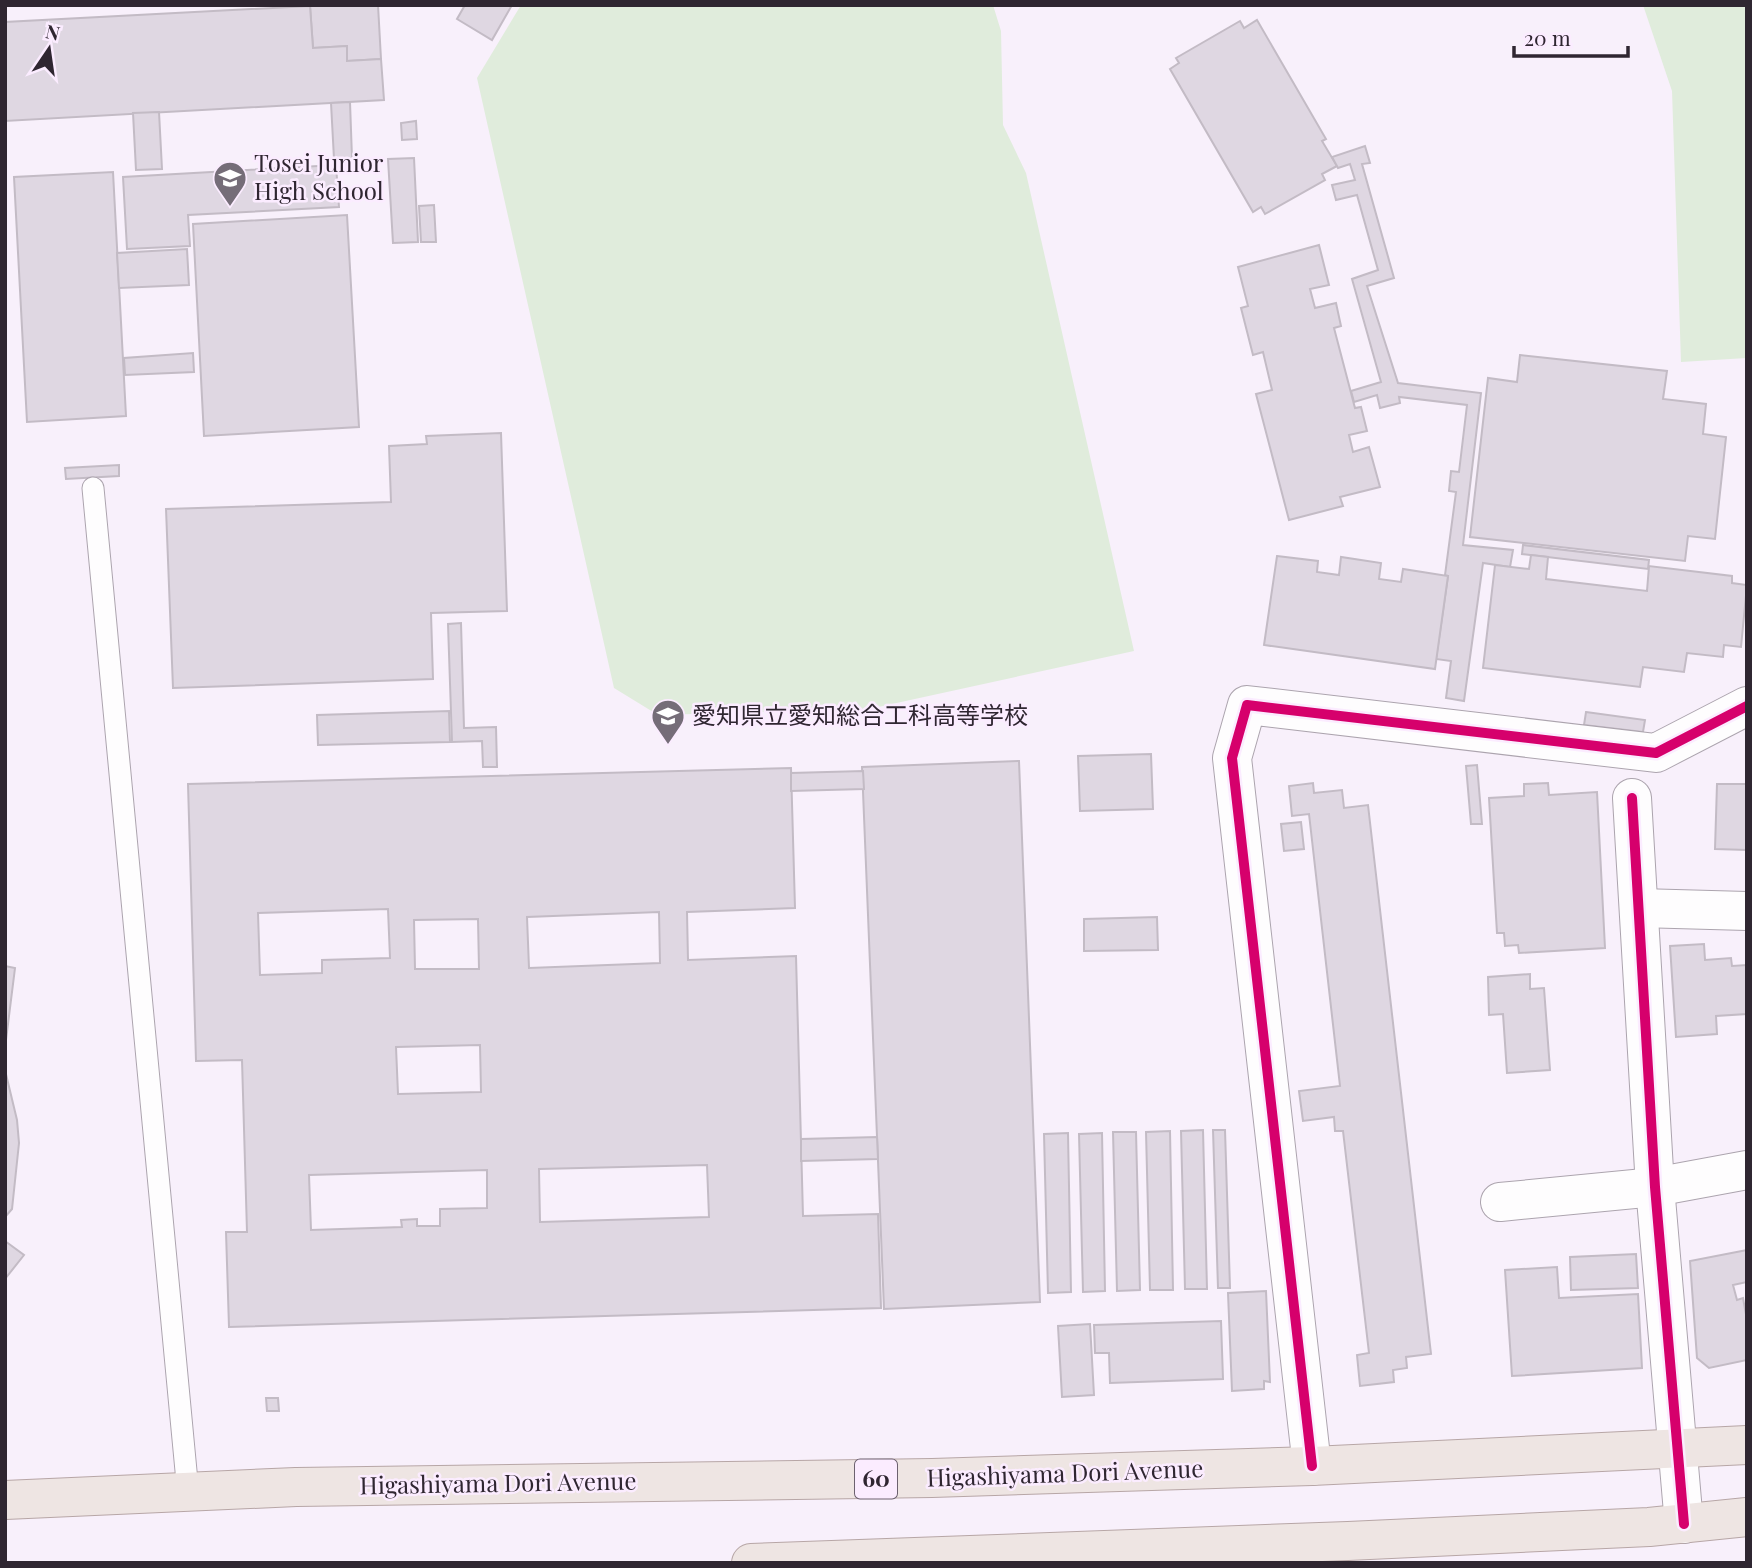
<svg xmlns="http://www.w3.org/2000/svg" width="1752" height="1568" viewBox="0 0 1752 1568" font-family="'Playfair Display','Noto Sans JP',serif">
  <rect width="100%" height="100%" fill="#f8f0fb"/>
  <g fill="#e0ecdc">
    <path d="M521,5H993L1001,31L1003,125L1026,173L1134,651L869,709L658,715L614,688L477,78Z"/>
    <path d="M1643,5H1747V358L1681,362L1672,91Z"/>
  </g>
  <g fill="#dfd7e2" stroke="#c3bbc5" stroke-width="2" fill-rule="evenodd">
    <path d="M378,5L381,59L347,61V46L313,48L310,6Z"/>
    <path d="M465,5H512L492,40L457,19Z"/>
    <path d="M310,6L313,48L347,46V61L381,59L384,100L5,121V22Z"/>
    <path d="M1257,20L1326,139L1322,141L1337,166L1322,174L1325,180L1265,214L1261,207L1253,212L1170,69L1179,63L1176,58L1240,21L1244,28Z"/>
    <path d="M350,102L352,158L334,159L331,103Z"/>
    <path d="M159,112L162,169L136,170L133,113Z"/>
    <path d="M416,121L417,139L402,140L401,123Z"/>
    <path d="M1365,146L1370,163L1362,164L1394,278L1367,286L1398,383L1481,393L1463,545L1513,550L1510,567L1483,563L1464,701L1446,698L1451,661L1436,659L1448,576L1445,575L1456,492L1449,491L1451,471L1459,472L1467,405L1399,397L1400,403L1380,408L1377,395L1354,402L1351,391L1381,382L1352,279L1378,270L1357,195L1336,200L1332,185L1355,180L1350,164L1338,168L1332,157Z"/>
    <path d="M414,158L418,242L393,243L388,159Z"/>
    <path d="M336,165L339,207L188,215L190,246L127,249L123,177Z"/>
    <path d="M113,172L126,416L27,422L14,177Z"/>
    <path d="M434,205L436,242H421L419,206Z"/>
    <path d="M347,215L359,427L204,436L193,224Z"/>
    <path d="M1319,245L1329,285L1310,289L1315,308L1336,303L1341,326L1334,328L1355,408L1361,407L1367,431L1349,435L1353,452L1369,447L1380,487L1340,497L1343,506L1289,520L1256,394L1272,390L1263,352L1253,355L1241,308L1248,306L1238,267Z"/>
    <path d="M187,249L189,285L119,288L117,253Z"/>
    <path d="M193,353L194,372L125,375L124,358Z"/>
    <path d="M1520,355L1667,371L1663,399L1706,404L1703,434L1726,437L1715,539L1688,536L1685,561L1470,537L1488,378L1517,382Z"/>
    <path d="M501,433L507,611L431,613L433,679L173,688L166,509L391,502L389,446L427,444L426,436Z"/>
    <path d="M119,465V476L66,479L65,468Z"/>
    <path d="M1523,545L1649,560L1648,569L1522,554Z"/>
    <path d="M1531,555L1548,557L1546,579L1647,591L1649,566L1732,576V583L1747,585L1741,647L1724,645L1723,657L1687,653L1684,672L1643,667L1640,687L1483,668L1495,565L1529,569Z"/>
    <path d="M1277,556L1318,561L1317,572L1339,575L1341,557L1381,563L1379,579L1401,582L1403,569L1448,576L1435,669L1264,645Z"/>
    <path d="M461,623L464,728L496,727L497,767H483L482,741L452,742L448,624Z"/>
    <path d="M449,711L450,742L318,745L317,715Z"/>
    <path d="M1586,712L1645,720L1643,732L1584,725Z"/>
    <path d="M1151,754L1153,809L1080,811L1078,756Z"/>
    <path d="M1019,761L1040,1302L884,1309L862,767Z"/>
    <path d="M1477,765L1482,824H1471L1466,766Z"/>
    <path d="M791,768L795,908L687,912L688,960L796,956L803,1216L878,1214L881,1308L229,1327L226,1232H247L242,1060L196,1061L188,784ZM388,909L390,958L322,960V973L260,975L258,913ZM659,912L660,963L529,968L527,917ZM478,919L479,969H415L414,920ZM480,1045L481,1092L398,1094L396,1047ZM707,1165L709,1217L540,1222L539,1169ZM487,1170V1208L440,1209V1226H417V1219L401,1220L402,1227L311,1230L309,1175Z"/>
    <path d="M863,771L864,789L791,791V773Z"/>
    <path d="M1313,783L1314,793L1342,790L1344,808L1368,805L1431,1354L1406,1357L1407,1368L1393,1370L1394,1382L1360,1386L1357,1355L1369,1353L1343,1131H1335L1334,1117L1303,1121L1299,1091L1340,1086L1309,814L1292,816L1289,786Z"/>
    <path d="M1548,783L1549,795L1597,792L1605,948L1519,953L1518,945L1505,946L1504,933H1497L1489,798L1524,796V784Z"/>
    <path d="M1717,784H1747V850L1715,849Z"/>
    <path d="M1301,822L1304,849L1284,851L1281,824Z"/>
    <path d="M1157,917L1158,950L1084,951V919Z"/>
    <path d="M1704,944L1705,960L1731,958L1732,966L1747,965V1014L1716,1016L1717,1034L1676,1037L1670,946Z"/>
    <path d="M5,966L15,968L6,1040H5Z"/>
    <path d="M1530,974V989L1544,988L1550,1070L1507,1073L1503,1014L1489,1015L1488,977Z"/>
    <path d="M5,1070L17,1120L19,1143L12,1209L5,1217Z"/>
    <path d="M1203,1130L1207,1289H1185L1181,1131Z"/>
    <path d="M1213,1130H1225L1230,1288H1218Z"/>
    <path d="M1170,1131L1173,1290H1150L1146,1132Z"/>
    <path d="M1113,1132H1136L1140,1290L1117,1291Z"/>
    <path d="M1068,1133L1071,1292L1048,1293L1044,1134Z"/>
    <path d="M1102,1133L1105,1291L1083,1292L1079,1134Z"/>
    <path d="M877,1137L878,1159L801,1161V1139Z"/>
    <path d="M5,1241L24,1255L5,1279Z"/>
    <path d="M1747,1250V1282L1733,1285L1737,1300L1743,1298L1747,1320V1360L1709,1368L1697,1358L1690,1261Z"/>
    <path d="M1636,1254L1638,1288L1571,1290L1570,1257Z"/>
    <path d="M1557,1267L1559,1298L1638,1294L1642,1368L1512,1376L1505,1270Z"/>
    <path d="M1266,1291L1270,1382L1264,1381V1389L1232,1391L1228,1293Z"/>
    <path d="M1221,1321L1223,1379L1110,1383L1109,1353H1095L1094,1325Z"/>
    <path d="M1090,1324L1094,1395L1062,1397L1058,1326Z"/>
    <path d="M266,1398H278L279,1411H267Z"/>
  </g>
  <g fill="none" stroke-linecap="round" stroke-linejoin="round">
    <defs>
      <path id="lane" d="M93,488L188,1492"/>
      <g id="street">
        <path d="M1632,798L1655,1187L1684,1524"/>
        <path d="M1639,908L1747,911"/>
        <path d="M1500,1202L1655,1187L1747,1170"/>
        <path d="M1312,1466L1232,758L1247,705L1656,753L1747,706"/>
      </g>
      <g id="primary">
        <path d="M5,1500L296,1487L932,1478L1312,1466L1747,1445"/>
        <path d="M751,1563L1348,1541L1649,1527L1747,1517"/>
      </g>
    </defs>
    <use href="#lane" stroke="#aca4ae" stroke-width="23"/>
    <use href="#street" stroke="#aca4ae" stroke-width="40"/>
    <use href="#primary" stroke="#b7a6a6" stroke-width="40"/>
    <use href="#lane" stroke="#fefdfe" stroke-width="21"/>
    <use href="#street" stroke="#fefdfe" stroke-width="38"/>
    <use href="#primary" stroke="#eee5e3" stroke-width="38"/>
    <defs>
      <g id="cycleway">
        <path d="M1632,798L1655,1187L1684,1524"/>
        <path d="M1312,1466L1232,758L1247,705L1656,753L1747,706"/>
      </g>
    </defs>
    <use href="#cycleway" stroke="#fbecff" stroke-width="15"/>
    <use href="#cycleway" stroke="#d6006c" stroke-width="10"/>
  </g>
  <defs>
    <symbol id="school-pin" viewBox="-11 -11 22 30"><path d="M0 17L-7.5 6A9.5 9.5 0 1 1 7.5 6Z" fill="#756d78" stroke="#fbecff"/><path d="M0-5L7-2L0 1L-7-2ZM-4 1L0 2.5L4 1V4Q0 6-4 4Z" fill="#fff"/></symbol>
  </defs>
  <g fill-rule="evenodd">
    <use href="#school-pin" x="211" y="159" width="38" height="52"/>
    <use href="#school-pin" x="649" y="697" width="38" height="52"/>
  </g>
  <g text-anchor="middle" stroke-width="5" stroke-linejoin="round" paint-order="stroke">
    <rect fill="#fbecff" stroke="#6c616f" stroke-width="2" x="855" y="1459.5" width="42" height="39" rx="5"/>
    <g font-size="23" font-weight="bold" fill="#2f2631">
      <text x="876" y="1487">60</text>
    </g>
    <g font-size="24" fill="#2f2631" stroke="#fbecff" text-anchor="start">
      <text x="254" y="172">Tosei Junior<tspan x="254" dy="28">High School</tspan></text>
      <text x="692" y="724">愛知県立愛知総合工科高等学校</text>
    </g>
    <g font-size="24" fill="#2f2631" stroke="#fbecff">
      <text transform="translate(1065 1474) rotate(-2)" y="8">Higashiyama Dori Avenue</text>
      <text transform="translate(498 1484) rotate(-1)" y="8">Higashiyama Dori Avenue</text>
    </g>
  </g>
  <rect width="1752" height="1568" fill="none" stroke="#2f2631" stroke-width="14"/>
  <g transform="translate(49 49) rotate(13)" stroke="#fbecff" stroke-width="5" paint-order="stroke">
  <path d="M0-5L12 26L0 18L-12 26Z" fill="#2f2631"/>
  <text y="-10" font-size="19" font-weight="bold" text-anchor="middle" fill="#2f2631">N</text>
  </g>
  <path d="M1514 46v10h114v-10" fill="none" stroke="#2f2631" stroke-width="3.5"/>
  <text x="1524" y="46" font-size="21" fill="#2f2631" stroke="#fbecff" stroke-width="5" paint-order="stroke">20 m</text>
</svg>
